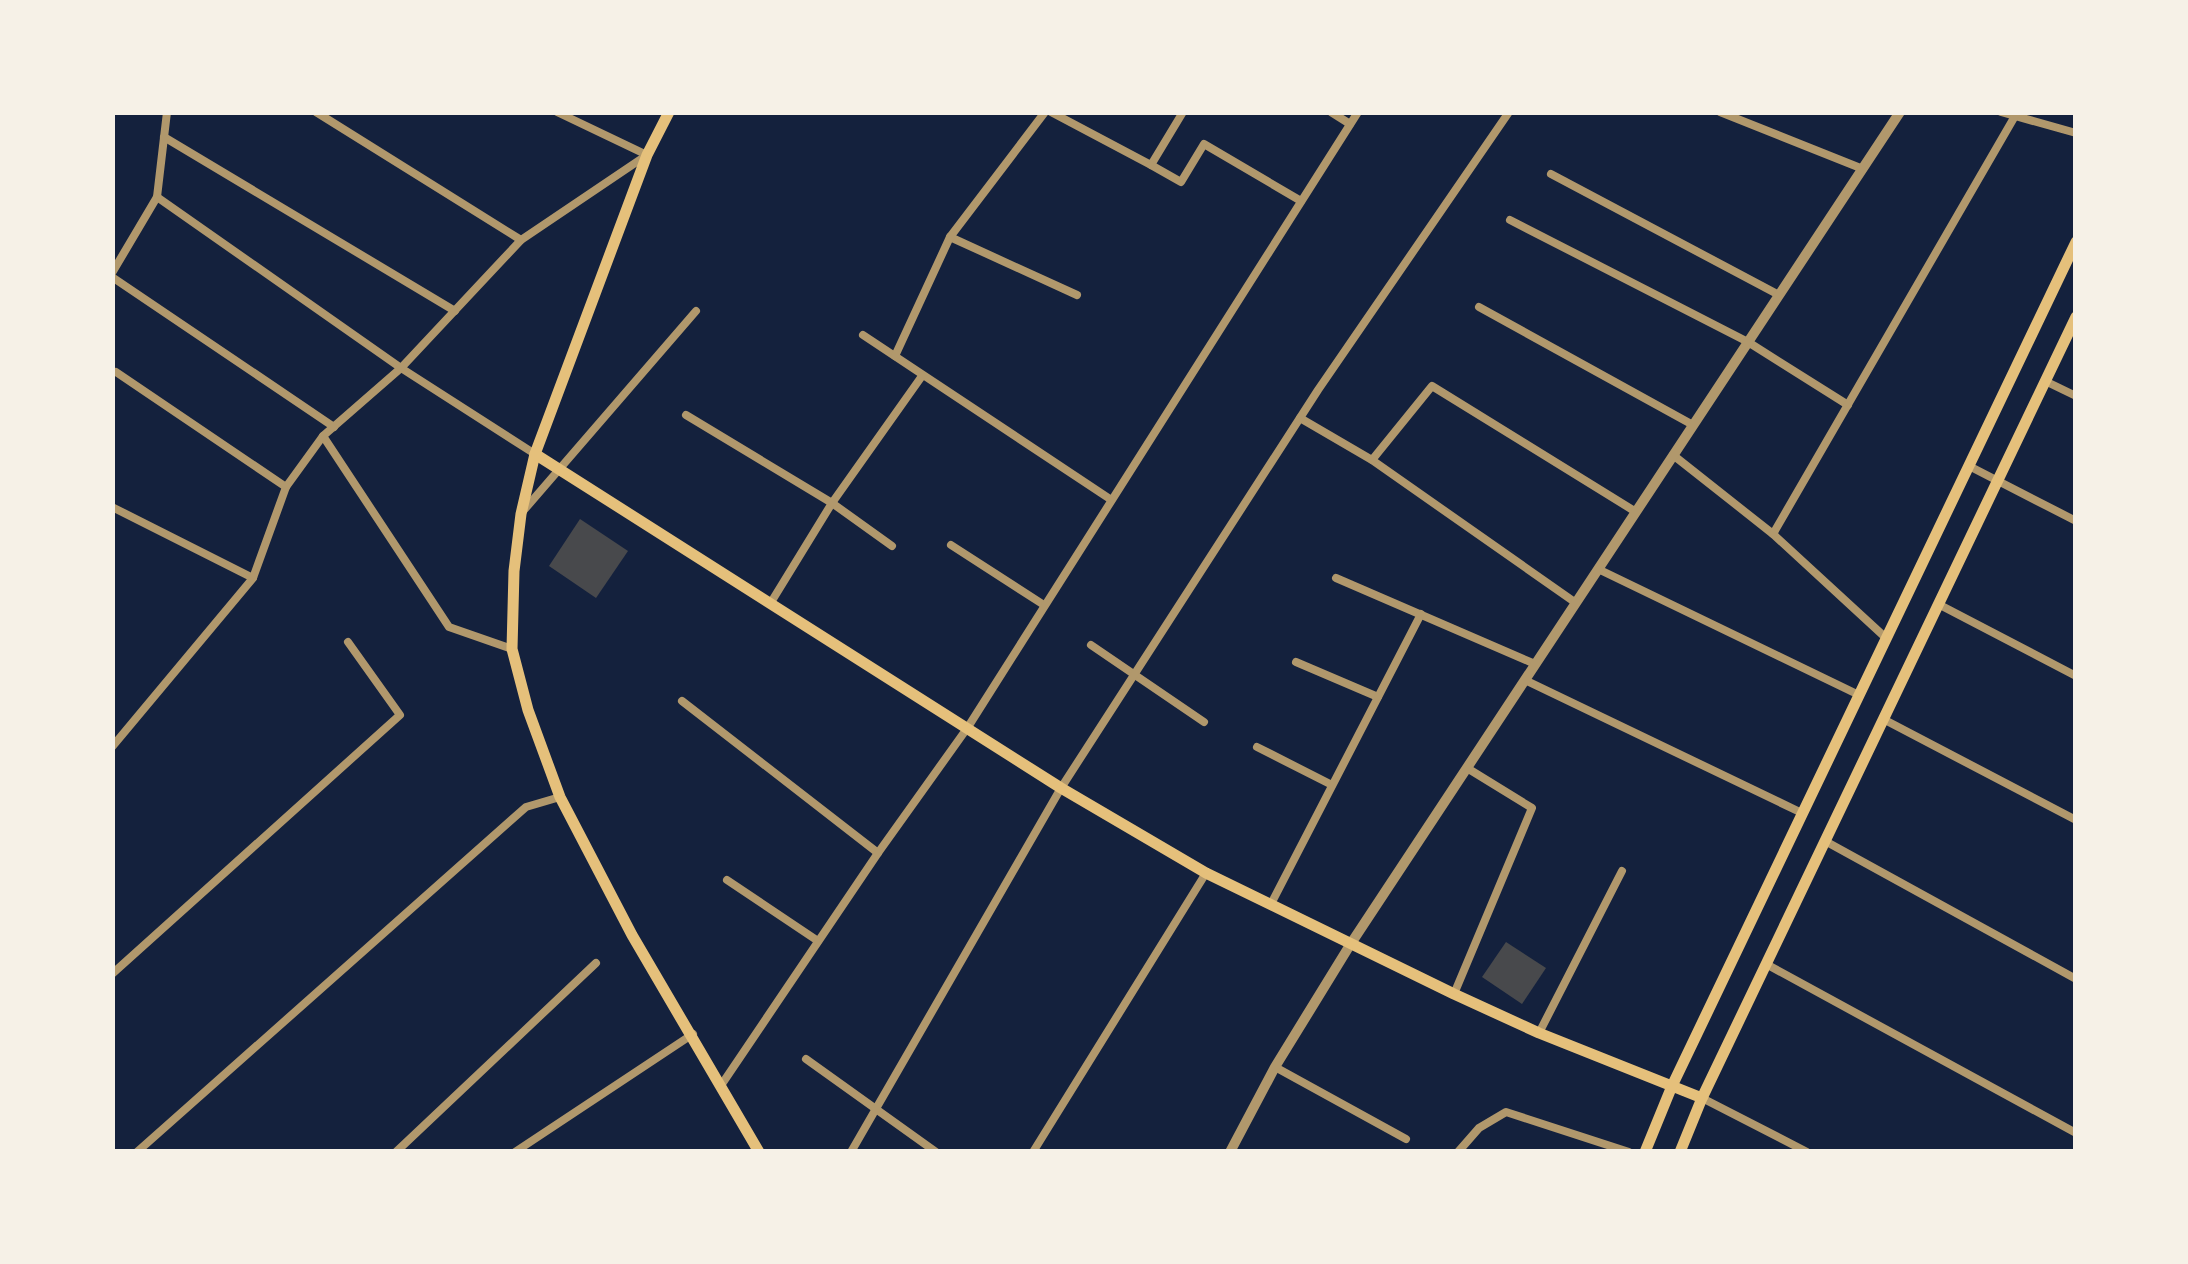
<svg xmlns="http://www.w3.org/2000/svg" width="2188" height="1264" viewBox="0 0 2188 1264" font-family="'Open Sans',sans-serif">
  <rect width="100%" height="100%" fill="#14213d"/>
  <g fill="#48494c">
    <path d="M580,519L628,551L596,598L549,566Z"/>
    <path d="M1506,942L1546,968L1522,1004L1482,977Z"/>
  </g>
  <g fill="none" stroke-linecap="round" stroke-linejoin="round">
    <g stroke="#b1986c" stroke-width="8">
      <path d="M316,112L521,240"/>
      <path d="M557,112L647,155"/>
      <path d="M1051,112L1151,165L1183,112"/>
      <path d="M1331,112L1350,124"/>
      <path d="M1720,112L1863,169"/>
      <path d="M2001,112L2076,133"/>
      <path d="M164,137L455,311"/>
      <path d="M1151,165L1181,182L1204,144L1301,201"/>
      <path d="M1551,174L1779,295"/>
      <path d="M157,197L401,368L535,454"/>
      <path d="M1510,220L1748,342L1848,405"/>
      <path d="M950,237L1077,295"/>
      <path d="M112,273L157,197L167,112"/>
      <path d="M112,277L334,427"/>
      <path d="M1479,307L1693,425"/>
      <path d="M863,335L1110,499"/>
      <path d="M895,356L950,237L1045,112"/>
      <path d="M116,372L286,487"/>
      <path d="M2045,381L2076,396"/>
      <path d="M686,415L832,503L892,546"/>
      <path d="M1300,418L1372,460L1576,603"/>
      <path d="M323,436L449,627L512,649"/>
      <path d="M1673,455L1773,534L1886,638"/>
      <path d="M1372,460L1432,386L1636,512"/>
      <path d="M1969,466L2076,521"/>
      <path d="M112,507L253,578"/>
      <path d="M524,510L696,311"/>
      <path d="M1773,534L2015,116"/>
      <path d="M951,545L1044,605"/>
      <path d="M1598,569L1859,695"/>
      <path d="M1336,578L1535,664"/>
      <path d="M770,604L832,503L922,376"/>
      <path d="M1938,604L2076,676"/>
      <path d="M1091,645L1204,722"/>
      <path d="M1296,662L1378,697"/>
      <path d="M1525,680L1802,813"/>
      <path d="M682,701L878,853"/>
      <path d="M1883,719L2076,820"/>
      <path d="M112,747L253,578L286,487L323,436L401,368L521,240L647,155"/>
      <path d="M1257,747L1332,785"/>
      <path d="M1825,841L2076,979"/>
      <path d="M727,880L818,941"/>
      <path d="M1271,904L1421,614"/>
      <path d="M1766,964L2076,1133"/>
      <path d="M112,974L400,715L348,642"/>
      <path d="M1454,994L1532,808L1467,768"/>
      <path d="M1539,1033L1622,871"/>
      <path d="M806,1059L936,1152"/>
      <path d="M1275,1067L1406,1139"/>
      <path d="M722,1084L878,853L968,727L1358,112"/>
      <path d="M1702,1098L1807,1152"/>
      <path d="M137,1152L526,807L560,797"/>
      <path d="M396,1152L596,963"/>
      <path d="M515,1152L693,1034"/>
      <path d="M851,1152L1061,788L1318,390L1509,112"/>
      <path d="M1033,1152L1206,873"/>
      <path d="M1458,1152L1479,1128L1506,1112L1629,1152"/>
    </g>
    <path stroke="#b1986c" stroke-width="10" d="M1230,1152L1275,1067L1350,945L1900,112"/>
    <g stroke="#e5c07b" stroke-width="11">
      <path d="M669,112L647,155L535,454L521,514L514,571L512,649L528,710L560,797L632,935L759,1152"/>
      <path d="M535,454L1061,788L1206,873L1454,994L1539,1033L1702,1098"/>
      <path d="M1645,1152L1672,1086L2076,242"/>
      <path d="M1680,1152L1702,1098L2076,317"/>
    </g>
  </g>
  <rect width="2188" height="1264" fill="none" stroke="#f6f1e7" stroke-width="230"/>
</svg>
